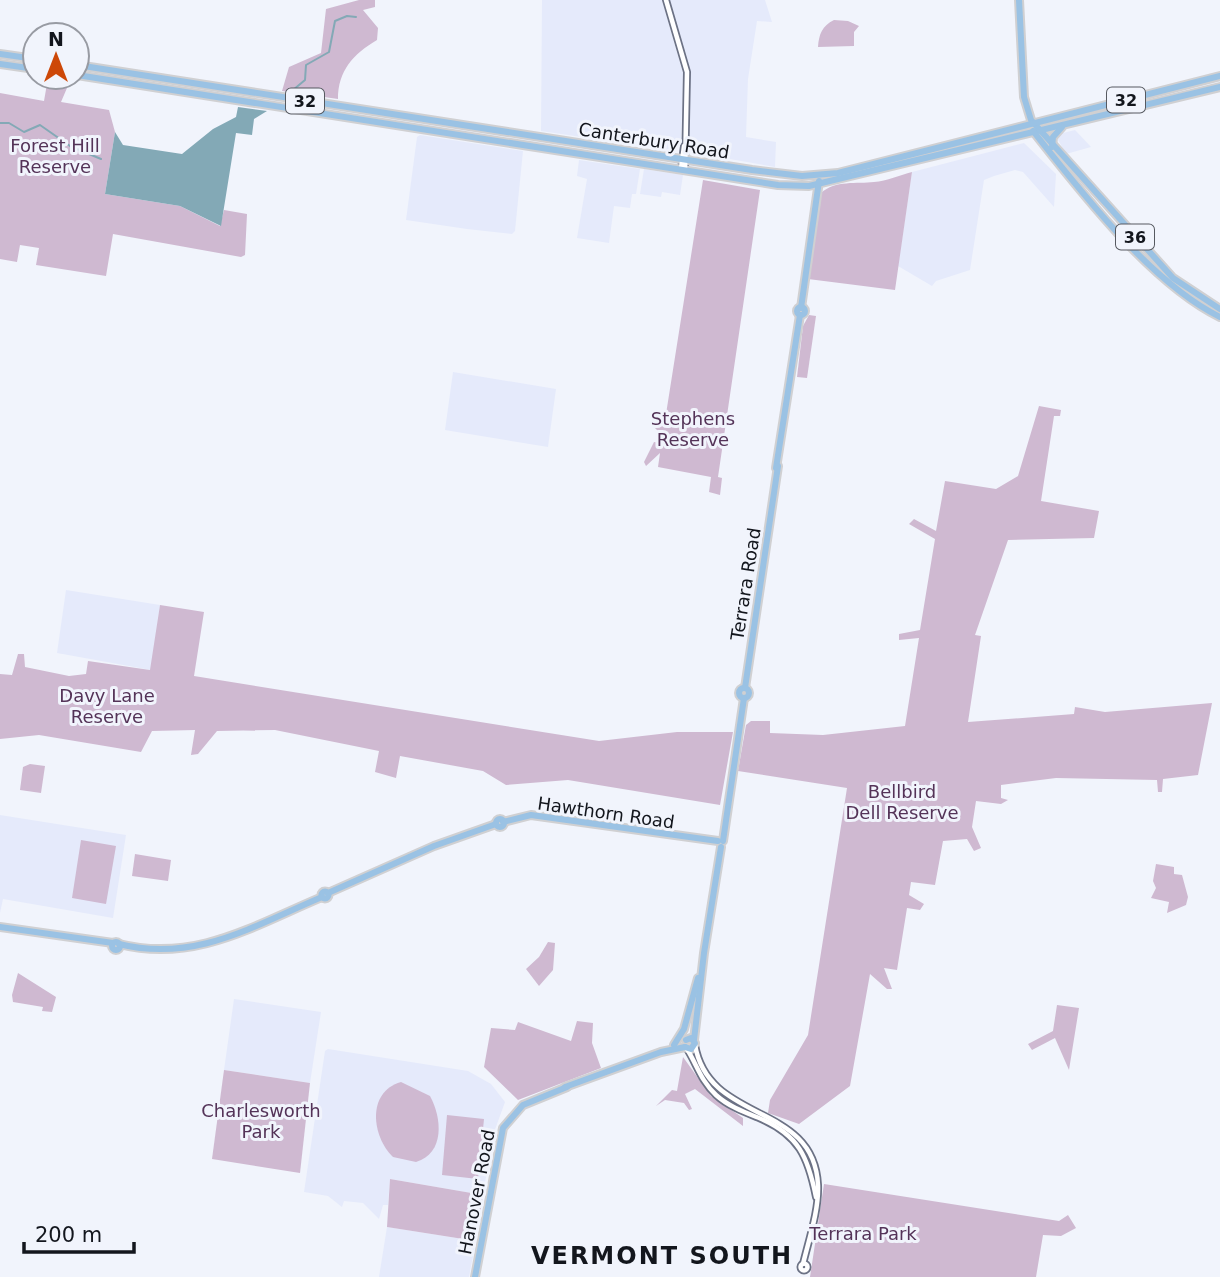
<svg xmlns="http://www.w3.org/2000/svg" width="1220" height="1277" viewBox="0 0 1220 1277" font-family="'DejaVu Sans',sans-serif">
  <rect width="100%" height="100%" fill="#f1f4fc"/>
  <g fill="#e5eafb">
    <path d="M542,0H662L683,73L681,142L675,151L541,131Z"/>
    <path d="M669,0H765L772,22L757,21L748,79L746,137L776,142L775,167L690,152L688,69Z"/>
    <path d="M1075,130L1091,147L1066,154L1057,138L1063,133Z"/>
    <path d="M420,135L523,151L515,231L512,234L467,229L406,220L417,137Z"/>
    <path d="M1024,143L1056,174L1054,207L1023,172L1015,170L994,176L984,180L970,270L936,281L932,286L898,266L912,172Z"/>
    <path d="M579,160L640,169L636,194H632L630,208L614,206L609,243L577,238L587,179L577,176Z"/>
    <path d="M644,169L683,175L680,195L662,192L661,197L640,194Z"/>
    <path d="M453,372L556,389L548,447L445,430Z"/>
    <path d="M66,590L160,605L151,670L57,653Z"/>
    <path d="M0,815L126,835L113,918L3,899L0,913Z"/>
    <path d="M234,999L321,1012L310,1083L224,1070Z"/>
    <path d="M328,1049L468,1071L491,1084L505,1102L493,1135L483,1195L390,1179L388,1205H383L379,1219L363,1203L344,1201L342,1207L328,1196L304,1192L325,1051Z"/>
    <path d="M387,1227L476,1241L469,1277H379Z"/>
  </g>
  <g fill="#cfb9d1">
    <path d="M359,0H375V7L363,10L378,28L377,40C353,54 338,71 338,99L282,91L289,67L321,53L326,9Z"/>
    <path d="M834,20L848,21L859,26L854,32V46L818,47C819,34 822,26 834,20Z"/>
    <path d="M48,78L70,81L61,102L109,110L115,132L105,194L180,206L220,226L224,210L247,214L245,255L241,257L113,234L106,276L36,265L39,248L20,245L17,262L0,259V93L44,101Z"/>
    <path d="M912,172L895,290L808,279L821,193C835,180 857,184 874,182C887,181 900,175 912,172Z"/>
    <path d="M703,180L760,190L718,477L722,478L720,495L709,492L711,477L658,467L660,453L646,466L644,462L654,442L662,443L663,436L654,427L666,414Z"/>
    <path d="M809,315L816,316L807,378L797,377L803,326Z"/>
    <path d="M1039,406L1061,410L1060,416H1054L1041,501L1099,511L1094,538L1008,540L975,635L981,636L968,722L1074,714L1075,707L1105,712L1212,703L1198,775L1163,779L1162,792H1158L1157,780L1056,778L1001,785V798L1008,800L1001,804L976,801L972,827L981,848L974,851L967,839L943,841L935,885L911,882L909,895L924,904L920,910L907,908L897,970L884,968L892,989H887L870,974L850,1086L799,1124L768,1113L770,1100L808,1035L847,788L738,771L746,725L751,721H770V733L823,735L905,726L919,638L899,640V634L920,630L935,539L909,524L914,519L936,531L945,481L996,489L1018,476Z"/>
    <path d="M160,605L204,612L194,676L599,741L677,732H733L720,805L568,780L506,785L483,771L400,756L396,778L375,772L379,751L275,730L217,731L198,754L191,755L195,730L152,731L141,752L39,735L0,739V674L12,675L18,654H24L25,667L69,676L86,674L88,661L150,670Z"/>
    <path d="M30,764L45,766L41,793L20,790L23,767Z"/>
    <path d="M81,840L116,846L106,904L72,898Z"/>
    <path d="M135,854L171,860L168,881L132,876Z"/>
    <path d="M1156,864L1174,867V874L1182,875L1188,897L1186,905L1167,913L1169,902L1151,898L1156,888L1153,881Z"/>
    <path d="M548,942L555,943L553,970L539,986L526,969L539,957Z"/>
    <path d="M18,973L56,997L52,1012L42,1011L43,1007L13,1002L12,995Z"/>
    <path d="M1057,1005L1079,1008L1069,1070L1055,1038L1032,1050L1028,1044L1053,1031Z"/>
    <path d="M577,1021L593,1023L592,1043L601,1068L518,1100L484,1067L491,1028L515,1030L518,1022L571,1041Z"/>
    <path d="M683,1057L711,1096L743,1118V1126L695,1089L685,1094L692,1109L689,1110L684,1103L665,1100L656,1106L672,1090L677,1091Z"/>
    <path d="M224,1070L310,1083L300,1173L212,1159Z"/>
    <path d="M401,1082L430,1096C442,1118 445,1153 416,1162L393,1157C372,1137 366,1092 401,1082Z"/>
    <path d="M447,1115L484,1119L478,1179L442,1175Z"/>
    <path d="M390,1179L483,1195L476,1241L387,1227Z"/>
    <path d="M824,1184L1059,1221L1068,1215L1076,1228L1061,1236L1043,1235L1036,1277H810Z"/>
  </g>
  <path fill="#83a9b6" d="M238,107L267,111L254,119L252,135L236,133L221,226L180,206L105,194L115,132L123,145L182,154L213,129L236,117Z"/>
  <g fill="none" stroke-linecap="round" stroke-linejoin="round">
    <g stroke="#83a9b6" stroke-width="2">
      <path d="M293,90L305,80L306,65L329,52L335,21L347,16L356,17"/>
      <path d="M0,123H9L24,132L40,125L70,146L101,159"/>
    </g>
    <defs>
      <g id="minor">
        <path d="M666,0L687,72L685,170"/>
        <path d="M681,169L684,146"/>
        <path d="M695,1045C709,1125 814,1101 818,1185C819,1210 809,1239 803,1264"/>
        <path d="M687,1049C697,1065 701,1081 716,1095C728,1106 744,1112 759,1118C799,1135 808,1157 816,1197"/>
        <circle cx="804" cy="1267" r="3.5"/>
      </g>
      <g id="major">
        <path d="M1019,0L1024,97L1031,120L1173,278L1220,309"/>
        <path d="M0,54L35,59"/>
        <path d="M0,64L35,69"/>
        <path d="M77,65L752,170L802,176L838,173L1220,76"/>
        <path d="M77,75L778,185L809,186L1220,87"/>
        <path d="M1033,131C1081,192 1151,283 1220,317"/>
        <path d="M1052,147L1053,137L1062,127"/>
        <circle cx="801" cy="311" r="4"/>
        <path d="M801,308L819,181"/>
        <path d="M776,468L800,315"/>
        <path d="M745,688L778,466"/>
        <circle cx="744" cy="693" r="5"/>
        <circle cx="500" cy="823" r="4"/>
        <path d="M503,822L531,815L718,841"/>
        <path d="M723,841L744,698"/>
        <circle cx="325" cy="895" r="3.5"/>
        <path d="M328,893L434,846L496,824"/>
        <path d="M0,927L113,943"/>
        <circle cx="116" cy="946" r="4"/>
        <path d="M119,944C195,963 253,926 322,897"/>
        <path d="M694,1040L704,953L721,847"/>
        <path d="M674,1045L684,1029L698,978"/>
        <path d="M685,1047L691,1049L695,1043L691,1038L686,1040"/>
        <path d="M565,1087L661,1052L685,1047"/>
        <path d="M475,1277L503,1128L523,1105L567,1087"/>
      </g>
    </defs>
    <use href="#minor" stroke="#6c7285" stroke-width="8"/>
    <use href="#major" stroke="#d0d0d2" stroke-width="10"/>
    <use href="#minor" stroke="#fff" stroke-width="4.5"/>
    <use href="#major" stroke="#9ac2e4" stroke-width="6"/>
  </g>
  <g text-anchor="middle" stroke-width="6" stroke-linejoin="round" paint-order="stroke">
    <g fill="#f1f4fc" stroke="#565960" stroke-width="2">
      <rect x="1107" y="87.5" width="38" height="25" rx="5"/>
      <rect x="286" y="88.5" width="38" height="25" rx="5"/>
      <rect x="1116" y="224.5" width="38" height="25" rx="5"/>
    </g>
    <g font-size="16" font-weight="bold" fill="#13161d">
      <text x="1126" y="106">32</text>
      <text x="305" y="107">32</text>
      <text x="1135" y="243">36</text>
    </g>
    <g font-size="18" fill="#13161d" stroke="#f1f4fc">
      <text transform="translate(654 141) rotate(9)" y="6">Canterbury Road</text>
      <text transform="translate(746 584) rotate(-81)" y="6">Terrara Road</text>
      <text transform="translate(606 813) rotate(8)" y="6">Hawthorn Road</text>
      <text transform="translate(477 1192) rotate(-79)" y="6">Hanover Road</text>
    </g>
    <g font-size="18" fill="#543358" stroke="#f1f4fc">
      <text x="55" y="152">Forest Hill<tspan x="55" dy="21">Reserve</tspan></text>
      <text x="693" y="425">Stephens<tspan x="693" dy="21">Reserve</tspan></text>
      <text x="107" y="702">Davy Lane<tspan x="107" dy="21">Reserve</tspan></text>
      <text x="902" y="798">Bellbird<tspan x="902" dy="21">Dell Reserve</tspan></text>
      <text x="261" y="1117">Charlesworth<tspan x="261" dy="21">Park</tspan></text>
      <text x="863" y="1240">Terrara Park</text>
    </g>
    <g font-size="24" font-weight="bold" letter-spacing="2" fill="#13161d" stroke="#f1f4fc">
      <text x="662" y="1264">VERMONT SOUTH</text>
    </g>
  </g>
  <g transform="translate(56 56)"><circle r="33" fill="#f1f4fc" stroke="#989ba3" stroke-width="2"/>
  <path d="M0-5L12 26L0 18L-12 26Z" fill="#cd4808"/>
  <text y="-10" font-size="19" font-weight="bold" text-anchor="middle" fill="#13161d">N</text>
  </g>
  <path d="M24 1242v10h110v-10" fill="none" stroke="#13161d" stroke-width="3.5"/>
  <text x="35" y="1242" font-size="21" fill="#13161d" stroke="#f1f4fc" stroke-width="5" paint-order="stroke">200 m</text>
</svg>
